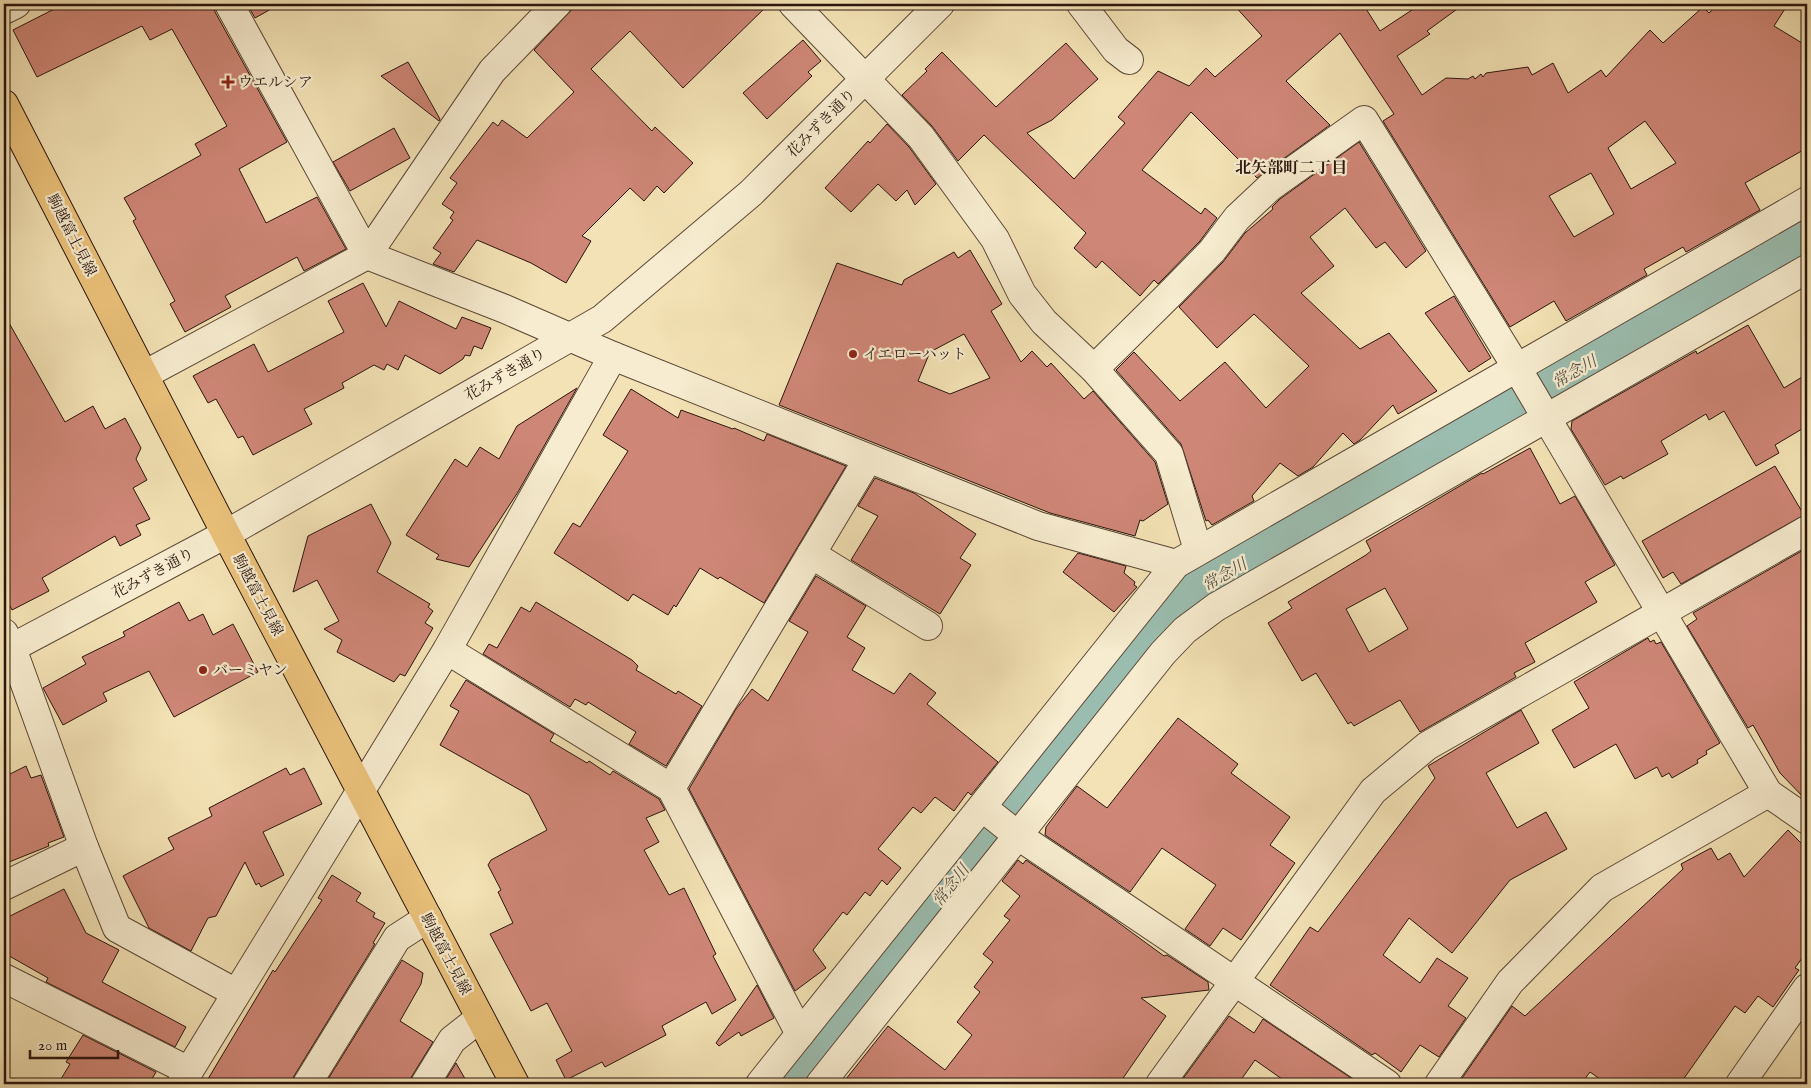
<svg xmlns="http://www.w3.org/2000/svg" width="1811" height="1088" viewBox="0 0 1811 1088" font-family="'IM FELL English','Noto Serif JP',serif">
  <rect width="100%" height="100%" fill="#f3e2b5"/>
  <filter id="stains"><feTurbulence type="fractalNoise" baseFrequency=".004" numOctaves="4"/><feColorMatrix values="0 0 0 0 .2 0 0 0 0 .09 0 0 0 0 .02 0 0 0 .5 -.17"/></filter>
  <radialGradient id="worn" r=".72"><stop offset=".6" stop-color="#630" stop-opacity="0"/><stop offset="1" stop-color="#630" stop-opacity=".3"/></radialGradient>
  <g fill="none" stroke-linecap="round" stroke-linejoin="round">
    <path stroke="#9bbdaf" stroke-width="52" d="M793,1084L981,845L1150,616L1807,236"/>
  </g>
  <g fill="#ce8676" stroke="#2a150d" fill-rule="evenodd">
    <path d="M64,4H213L215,12L287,142L239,169L266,223L317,197L346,249L304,271L297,257L225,296L231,307L185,332L170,304L175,301L133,221L136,219L124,198L201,155L195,144L227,126L172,29L150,40L142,26L37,77L13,30Z"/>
    <path d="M247,4H280L255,18Z"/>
    <path d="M577,4H769L683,88L630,31L591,69L652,131L655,127L693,163L664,193L657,186L644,201L630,188L582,236L591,241L566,283L531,263L477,240L454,272L433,264L441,253L433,248L453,220L450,218L454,212L442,204L457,183L450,178L493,122L498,126L502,120L527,138L574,92L534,50Z"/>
    <path d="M1233,4H1363L1380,31L1421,4H1464L1427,31L1430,34L1397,56L1422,95L1446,78L1468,79L1473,76L1475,79L1481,74L1483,77L1486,73L1528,67L1532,75L1553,63L1568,93L1601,70L1606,77L1650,30L1663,43L1703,7L1709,13L1719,4H1788L1774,26L1807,46V148L1745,183L1760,210L1686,252L1683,247L1644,269L1647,275L1566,321L1554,301L1510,327L1383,121L1394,114L1340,33L1286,81L1330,125L1257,178L1191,112L1142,170L1201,214L1205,208L1217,218L1200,241L1163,279L1158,284L1154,280L1140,296L1102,261L1096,268L1074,248L1086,233L984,135L958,161L932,126L902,95L927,71L925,69L942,52L996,107L1066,43L1098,79L1052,120L1027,133L1074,179L1125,123L1118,117L1158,71L1189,86L1206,68L1215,77L1262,36ZM1645,121L1676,163L1631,189L1608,148ZM1591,173L1614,214L1574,237L1549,196Z"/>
    <path d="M803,40L821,61L808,72L812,76L767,119L743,93Z"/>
    <path d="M408,62L440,119L439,121L381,76Z"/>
    <path d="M887,124L909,147L936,184L915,205L907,190L896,201L878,184L851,212L825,188L868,141L870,143Z"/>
    <path d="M394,128L410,158L350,191L333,162Z"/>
    <path d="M1359,142L1426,251L1406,268L1385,242L1376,248L1345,208L1310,237L1334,266L1301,293L1360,349L1389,333L1437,391L1398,414L1393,405L1360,440L1354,444L1343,433L1313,467L1298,476L1280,463L1252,496L1254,501L1212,525L1208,520L1206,521L1181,444L1116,370L1134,352L1180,401L1225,362L1266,408L1309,366L1254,314L1217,348L1179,307L1223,262L1245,233L1273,209L1272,207L1280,199Z"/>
    <path d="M970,250L1002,304L991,311L1021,362L1032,351L1047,367L1051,363L1084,399L1093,391L1155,462L1168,504L1143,521L1140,520L1135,536L1050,513L779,405L837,263L902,285L904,280L954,252L958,258ZM964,334L990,378L950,394L918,381L930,352Z"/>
    <path d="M363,283L386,327L399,301L456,329L462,317L491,328L482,349L474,346L470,356L465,355L463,359L440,374L405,355L398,370L387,364L384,370L374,365L342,383L344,388L304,409L312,424L253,455L243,436L238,438L216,399L208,403L193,376L254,344L268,372L344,332L328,301Z"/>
    <path d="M1454,296L1491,358L1469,372L1425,313Z"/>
    <path d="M4,314L65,422L93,406L105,429L125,418L141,448L136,459L147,480L133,488L150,519L136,525L141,535L120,546L115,536L42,578L49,591L12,610L4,594Z"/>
    <path d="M1748,325L1784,388L1807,374V426L1775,445L1779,453L1756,466L1724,411L1709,420L1706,414L1661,441L1668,454L1623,479L1621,476L1605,485L1571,429L1572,421L1696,351L1697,354Z"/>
    <path d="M577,388L518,492L469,567L436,559L439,555L406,535L455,459L467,467L480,447L499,459L517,426Z"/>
    <path d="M631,389L678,418L681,410L733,429L734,428L764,441L767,434L846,466L764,603L720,577L718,579L700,568L676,607L674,605L668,615L633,594L628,601L554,553L573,523L580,527L628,451L603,435Z"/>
    <path d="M1530,448L1560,504L1575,496L1615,565L1585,582L1597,602L1525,643L1535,662L1514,673L1516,677L1420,732L1400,700L1354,726L1351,722L1348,724L1316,673L1302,681L1268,623L1292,608L1288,602L1366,555L1371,551L1366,541L1482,473L1483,474ZM1385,588L1408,629L1369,652L1346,609Z"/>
    <path d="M1775,466L1804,515L1681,584L1673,572L1663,578L1642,541Z"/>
    <path d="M875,478L914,493L976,534L960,558L971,565L940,614L851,560L878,516L858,506Z"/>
    <path d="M371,504L391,543L377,572L430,604L428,607L433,611L425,623L433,628L405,676L400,674L394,682L337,652L342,640L324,629L339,621L317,580L293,592L308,536Z"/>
    <path d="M1807,548V801L1780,773L1753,725L1748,728L1687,626L1697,619L1693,613Z"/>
    <path d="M1078,553L1126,566L1124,573L1135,582L1134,585L1137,587L1114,612L1063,572Z"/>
    <path d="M816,576L866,606L847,637L865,648L852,670L894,694L910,673L936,693L927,704L998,762L971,795L968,792L954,811L935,797L921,813L913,807L878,849L901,868L887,885L882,880L870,896L865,892L847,915L843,912L813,950L826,968L795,991L689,789L736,709L752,689L768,701L808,632L789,621Z"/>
    <path d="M179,602L189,621L203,614L213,635L233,624L258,672L174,717L149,671L103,693L107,701L63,725L43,688L86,664L82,657L125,636L123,632Z"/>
    <path d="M536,602L632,660L638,666L636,670L676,694L678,691L702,706L666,766L629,744L636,732L588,702L586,705L575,699L570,707L483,654L489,644L497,648L521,607L530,612Z"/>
    <path d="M1648,638L1650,642L1654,640L1656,644L1661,642L1720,743L1706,751L1707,754L1697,760L1698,763L1672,778L1669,773L1662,777L1657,767L1635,779L1616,744L1574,768L1552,730L1589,708L1574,682Z"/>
    <path d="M466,680L554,734L550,741L587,763L589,761L610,775L613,771L659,799L665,810L646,818L659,842L644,850L669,895L684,888L716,954L713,956L736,1000L712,1014L706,1002L662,1026L666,1035L605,1067L602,1062L566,1080L556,1060L572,1051L547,1003L531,1011L490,934L513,923L498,892L501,890L488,865L491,860L547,830L529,795L440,745L459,711L450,706Z"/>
    <path d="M1521,710L1539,743L1486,773L1517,828L1546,812L1567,849L1510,880L1452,953L1409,918L1383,955L1420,983L1437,958L1468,978L1448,1006L1466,1018L1439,1057L1420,1045L1401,1072L1375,1053L1372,1055L1270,985L1310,927L1318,932L1435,778L1428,766Z"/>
    <path d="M1178,718L1238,764L1231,773L1290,817L1270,845L1295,863L1241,940L1223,928L1210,946L1185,929L1216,885L1162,848L1130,892L1045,835L1046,827L1077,786L1107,808Z"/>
    <path d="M26,766L31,778L41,775L64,837L48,843L49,846L4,864V777Z"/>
    <path d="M286,768L290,775L304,768L322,804L263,832L284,875L261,887L259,883L256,885L245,862L216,916L208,918L191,951L149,928L123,876L174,849L168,838L212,816L209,808Z"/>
    <path d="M1788,830L1807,849V951L1795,968L1799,970L1773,1007L1758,996L1745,1013L1735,1006L1680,1084H1607L1590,1072L1581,1084H1458L1512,1006L1525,1016L1683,869L1681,864L1711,848L1718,860L1730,853L1744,877Z"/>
    <path d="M1018,860L1023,864L1026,860L1112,918L1164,956L1167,955L1208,982L1209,990L1141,998L1166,1016L1119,1084H842L888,1026L945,1070L972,1035L957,1022L980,992L974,987L993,962L983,954L1010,920L1004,916L1020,896L1002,881Z"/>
    <path d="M332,875L361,893L356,901L375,913L373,917L385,923L373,943L375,944L294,1076L291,1084H205L273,970L275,972L322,900L318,898Z"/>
    <path d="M64,889L86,933L119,950L102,982L186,1027L175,1047L46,982L48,978L4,953V919Z"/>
    <path d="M402,960L423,973L421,984L400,1021L433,1042L412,1076L409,1084H325Z"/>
    <path d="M757,985L774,1018L741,1036L739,1032L719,1046L716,1043Z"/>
    <path d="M1229,1016L1254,1033L1263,1019L1351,1078L1345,1084H1289L1255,1060L1238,1084H1179Z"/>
    <path d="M83,1035L156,1072L149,1084H58L70,1064L66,1062Z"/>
    <path d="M456,1063L468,1084H443Z"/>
  </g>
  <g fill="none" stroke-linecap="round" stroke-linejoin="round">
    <defs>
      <g id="minor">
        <path d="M229,4L367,255L505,309L613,356L1038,526L1176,564"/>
        <path d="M793,4L921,137L995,239L1022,294L1044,322L1094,369L1169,454L1198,550"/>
        <path d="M1081,4L1116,50L1129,60"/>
        <path d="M4,10L16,4"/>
        <path d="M1094,369L1174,290L1212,251L1237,218L1270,187L1364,120L1517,368L1768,793L1807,820"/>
        <path d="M144,375L367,255L492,71L557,4"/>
        <path d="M811,554L928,626"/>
        <path d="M4,633L12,648L84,847L117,928L236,993"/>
        <path d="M447,650L671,788L800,1034"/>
        <path d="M4,652L226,534L602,319L751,193L940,4"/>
        <path d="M671,788L868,459"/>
        <path d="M982,807L1017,835L1387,1084"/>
        <path d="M4,886L84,847"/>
        <path d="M4,978L189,1071"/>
        <path d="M181,1084L447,650L613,356"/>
        <path d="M307,1084L397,938L428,918"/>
        <path d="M425,1084L452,1040L480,1018"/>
        <path d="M760,1084L1176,564L1807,201"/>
        <path d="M820,1084L1163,653L1185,630L1216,607L1807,269"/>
        <path d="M1160,1084L1373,791L1427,746L1807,530"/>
        <path d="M1439,1084L1510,982L1602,888L1768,793"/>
        <path d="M1740,1084L1807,988"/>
      </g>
      <path id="major" d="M4,104L226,534L515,1084"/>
    </defs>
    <use href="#minor" stroke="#5c4837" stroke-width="30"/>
    <use href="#major" stroke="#2a150d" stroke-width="30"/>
    <use href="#minor" stroke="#f7eccf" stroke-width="28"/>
    <use href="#major" stroke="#eac17a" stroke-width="28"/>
  </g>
  <g fill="#8f2418" stroke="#f7eccf" stroke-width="2">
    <path d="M225.5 74.5h5v5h5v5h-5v5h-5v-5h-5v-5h5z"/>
    <circle cx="853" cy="354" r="5"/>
    <circle cx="203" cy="670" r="5"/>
  </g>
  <g text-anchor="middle" stroke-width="4.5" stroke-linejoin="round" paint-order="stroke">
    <g font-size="15" fill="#2a150d" stroke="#f7eccf" text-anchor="start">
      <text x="238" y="87">ウエルシア</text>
      <text x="863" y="359">イエローハット</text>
      <text x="213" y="675">バーミヤン</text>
    </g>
    <g font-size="15" fill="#2a150d" stroke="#f7eccf">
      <text transform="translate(821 123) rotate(-45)" y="5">花みずき通り</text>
      <text transform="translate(72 235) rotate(63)" y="5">駒越富士見線</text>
      <text transform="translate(505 374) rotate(-30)" y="5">花みずき通り</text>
      <text transform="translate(153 573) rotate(-28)" y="5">花みずき通り</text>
      <text transform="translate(258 595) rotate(62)" y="5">駒越富士見線</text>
      <text transform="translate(446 954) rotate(62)" y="5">駒越富士見線</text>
    </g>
    <g font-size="16" font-weight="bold" fill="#2a150d" stroke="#f7eccf">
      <text x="1291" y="173">北矢部町二丁目</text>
    </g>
    <g font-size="16" font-style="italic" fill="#525046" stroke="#f7eccf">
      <text transform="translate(1574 371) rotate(-30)" y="6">常念川</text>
      <text transform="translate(1224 574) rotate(-30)" y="6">常念川</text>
      <text transform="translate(950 885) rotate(-52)" y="6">常念川</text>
    </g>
  </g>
  <rect width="1811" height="1088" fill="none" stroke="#f3e2b5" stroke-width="20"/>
  <rect x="5" y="5" width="1801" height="1078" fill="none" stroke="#2a150d" stroke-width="2.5"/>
  <rect x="10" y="10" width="1791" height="1068" fill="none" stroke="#2a150d"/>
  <path d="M30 1050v8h88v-8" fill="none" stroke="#2a150d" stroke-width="2.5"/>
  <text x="38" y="1050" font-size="15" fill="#2a150d" stroke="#f7eccf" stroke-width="4" paint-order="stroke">20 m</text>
  <rect width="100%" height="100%" filter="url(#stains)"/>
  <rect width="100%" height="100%" fill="url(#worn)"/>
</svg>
